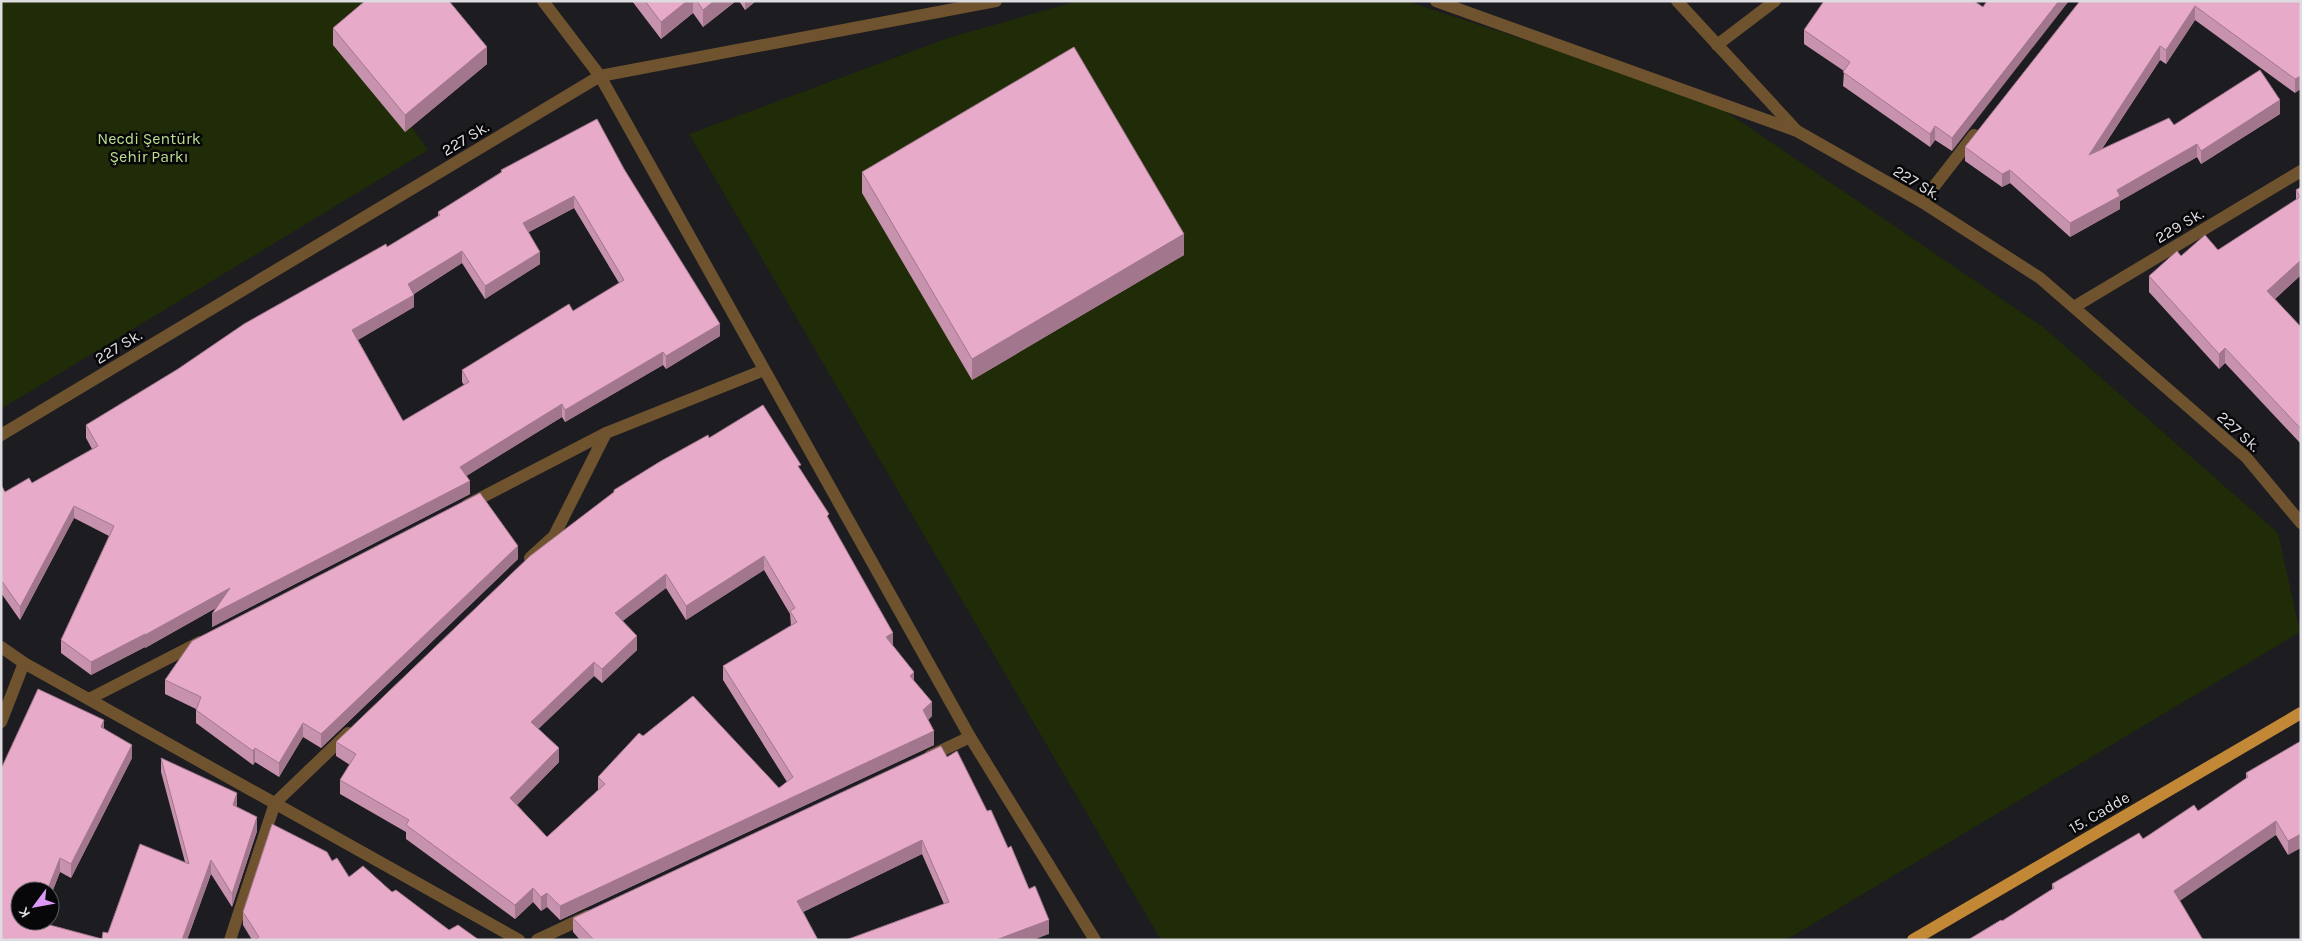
<svg xmlns="http://www.w3.org/2000/svg" width="2302" height="941" viewBox="0 0 2302 941" font-family="Karla,sans-serif">
  <rect width="100%" height="100%" fill="#1c1c21"/>
  <g fill="#1f2c07">
    <path d="M1,1H371L341,26L428,150L1,409Z"/>
    <path d="M1077,1L1409,2L1709,100L2043,327L2278,533L2300,632L1786,940H1161L689,134L948,38Z"/>
  </g>
  <g fill="none" stroke-linecap="round" stroke-linejoin="round">
    <g stroke="#6f532f" stroke-width="12">
      <path d="M543,1L600,76L970,737L1095,940"/>
      <path d="M1436,1L1797,131L1922,202L2040,278L2246,457L2301,523"/>
      <path d="M1677,1L1796,130"/>
      <path d="M1717,45L1775,1"/>
      <path d="M1922,202L1974,135"/>
      <path d="M2074,307L2301,171"/>
      <path d="M1,435L600,76L996,1"/>
      <path d="M467,505L606,433L764,370"/>
      <path d="M530,558L554,536L606,433"/>
      <path d="M1,647L24,663L519,940"/>
      <path d="M89,699L200,642"/>
      <path d="M1,722L24,663"/>
      <path d="M930,756L970,737"/>
      <path d="M230,940L275,803L348,733"/>
      <path d="M537,940L588,916"/>
    </g>
    <path stroke="#c38836" stroke-width="12" d="M1913,940L2301,713"/>
  </g>
  <g fill="#c792ad" fill-rule="evenodd">
    <path d="M632,1H736L703,27L693,13L661,39Z"/>
    <path d="M739,1H756L745,10Z"/>
    <path d="M1974,1L1952,151L1935,140L1930,147L1843,86L1844,71L1804,44V30Z"/>
    <path d="M2080,1H2301L2295,93L2195,20L2166,64L2160,60L2102,149L2174,125L2280,114L2201,164L2197,157L2120,201V209L2070,237L2010,183L2002,187L1965,161V147Z"/>
    <path d="M333,28L487,64L405,132L333,45Z"/>
    <path d="M624,169L720,336L666,369L663,365L565,422L562,417L466,476L470,494L212,627L216,608L145,648V647L91,675L61,653V640L109,536L74,518L20,620L1,593V485L5,492L32,483L92,449L86,438V425L438,217V212L501,172V170ZM574,208L619,283L573,311L462,370V382L464,385L403,421L358,340L414,307V294L462,263L485,299L540,264L529,232Z"/>
    <path d="M862,172L1184,255L972,380L862,193Z"/>
    <path d="M2301,187V275L2275,299L2301,327V444L2225,363L2219,369L2149,292V276L2181,256L2218,250L2296,200V190Z"/>
    <path d="M709,438L801,470L829,519L893,646L914,681L932,716L928,720L934,745L560,920L547,907L541,911L533,902L515,919L406,839V832L340,794V780L350,765L336,756V742L614,493V490ZM764,570L790,614L791,626L723,666V680L787,782L779,788L643,736L598,777V790L547,837L517,805L559,762L538,729L594,676L602,683L637,650L622,621L666,588L686,620Z"/>
    <path d="M518,559L321,748L303,737L279,777L255,762L253,765L196,723V709L165,694V680Z"/>
    <path d="M104,728L132,758L71,878L60,872L40,923L102,939L108,933L185,862L161,772V758L237,807L257,831L232,907L211,874L187,940H1Z"/>
    <path d="M2301,741L2288,855L2276,835L2052,890V884L2198,811L2246,779V773Z"/>
    <path d="M947,757L987,811L1008,848L1049,934L944,904L922,854L803,912L818,940H580L573,932V918Z"/>
    <path d="M332,861L349,877L392,892L449,930L479,940H252L243,925V912Z"/>
  </g>
  <g fill="#a2778d">
    <path d="M687,1H693V13L661,39V22Z"/>
    <path d="M714,1H736L703,27V10Z"/>
    <path d="M745,1H756L745,10Z"/>
    <path d="M2059,1H2069L1952,151V138Z"/>
    <path d="M2195,6V20L2166,64V50Z"/>
    <path d="M2160,46V60L2089,168V155Z"/>
    <path d="M487,47V64L405,132V115Z"/>
    <path d="M2301,76V89L2295,93V79Z"/>
    <path d="M2280,100V114L2201,164V151Z"/>
    <path d="M1935,126V140L1930,147V134Z"/>
    <path d="M2197,144V157L2120,201V209L2070,237V223L2117,190Z"/>
    <path d="M2010,170V183L2002,187V174Z"/>
    <path d="M574,196V208L523,235V223Z"/>
    <path d="M1184,234V255L972,380V359Z"/>
    <path d="M462,251V263L408,297V284Z"/>
    <path d="M540,252V264L485,299V286Z"/>
    <path d="M2301,260V275L2267,306V291Z"/>
    <path d="M414,295V307L352,343V330Z"/>
    <path d="M720,324V336L666,369V356Z"/>
    <path d="M2225,348V363L2219,369V354Z"/>
    <path d="M663,352V365L565,422V410Z"/>
    <path d="M562,404V417L460,480V467Z"/>
    <path d="M470,481V494L212,627V614Z"/>
    <path d="M74,506V518L20,620V607Z"/>
    <path d="M518,546V559L321,748V734Z"/>
    <path d="M764,556V570L686,620V606Z"/>
    <path d="M666,574V588L615,627V613Z"/>
    <path d="M230,588V600L145,648V635Z"/>
    <path d="M893,633V647L886,637Z"/>
    <path d="M145,634V647L91,675V662Z"/>
    <path d="M637,636V650L602,683V669Z"/>
    <path d="M594,662V676L531,736V722Z"/>
    <path d="M914,672V686L910,676Z"/>
    <path d="M932,702V716L923,724V710Z"/>
    <path d="M104,720V733L101,727Z"/>
    <path d="M303,723V737L279,777V763Z"/>
    <path d="M934,731V745L560,920V906Z"/>
    <path d="M132,745V758L71,878V864Z"/>
    <path d="M255,748V762L253,765V751Z"/>
    <path d="M559,748V762L510,812V798Z"/>
    <path d="M237,793V807L233,805Z"/>
    <path d="M257,817V831L232,907V894Z"/>
    <path d="M2276,821V835L2174,905V891Z"/>
    <path d="M2301,834V848L2288,855V841Z"/>
    <path d="M922,840V854L797,915V901Z"/>
    <path d="M60,858V872L50,898V891H47Z"/>
    <path d="M211,860V874L187,940H182Z"/>
    <path d="M533,888V902L515,919V905Z"/>
    <path d="M547,893V907L541,911V897Z"/>
    <path d="M1049,920V934L1033,940H996Z"/>
  </g>
  <g fill="#e7aac9" stroke="#a2778d" fill-rule="evenodd">
    <path d="M365,1H449L487,47L405,115L333,28Z"/>
    <path d="M645,1H687L661,22Z"/>
    <path d="M697,1H714L703,10Z"/>
    <path d="M1824,1H1974L1983,7L1987,1H2059L1952,138L1935,126L1930,134L1843,72L1850,62L1804,30Z"/>
    <path d="M2080,1H2301V76L2295,79L2195,6L2166,50L2160,46L2089,155L2169,118L2174,125L2260,70L2280,100L2201,151L2197,144L2117,190L2120,196L2070,223L2010,170L2002,174L1965,147Z"/>
    <path d="M1074,47L1184,234L972,359L862,172Z"/>
    <path d="M597,119L624,169L720,324L666,356L663,352L565,410L562,404L460,467L470,481L212,614L230,588L145,635V634L91,662L61,640L114,526L74,506L20,607L1,580V485L5,492L29,478L32,483L98,446L86,425L178,369L244,324L386,244L387,247L440,215L438,212L502,172L501,170ZM574,196L624,280L573,311L569,304L462,370L469,382L403,421L352,330L414,295L408,284L462,251L485,286L540,252L523,223Z"/>
    <path d="M2301,187V260L2267,291L2301,327V429L2225,348L2219,354L2149,276L2177,251L2181,256L2205,235L2218,250L2300,197L2296,190Z"/>
    <path d="M763,405L801,465L798,466L829,514L827,516L893,633L886,637L914,672L910,676L932,702L923,710L934,731L560,906L547,893L541,897L533,888L515,905L406,825L409,820L340,780L356,754L336,742L530,556L614,492V490L661,461L708,435L709,438ZM764,556L795,608L790,611L797,622L723,666L793,777L779,788L693,696L643,736L639,733L598,777L605,784L547,837L510,798L559,748L531,722L594,662L602,669L637,636L615,613L666,574L686,606Z"/>
    <path d="M480,493L518,546L321,734L303,723L279,763L255,748L253,751L196,710L201,697L165,680L192,641Z"/>
    <path d="M38,689L104,720L101,727L132,745L71,864L60,858L47,891H20V921H35L102,939L103,932L108,933L140,844L189,864L161,758L237,793L233,805L257,817L232,894L211,860L182,940H1V769Z"/>
    <path d="M2301,741V834L2288,841L2276,821L2174,891L2203,940H1968L2001,920L2002,921L2054,888L2052,884L2139,833L2143,839L2194,805L2198,811L2248,777L2246,773Z"/>
    <path d="M941,746L947,757L957,751L987,811L991,810L1008,848L1011,846L1029,889L1035,886L1049,920L996,940H846L949,902L922,840L797,901L818,940H594L573,918Z"/>
    <path d="M272,824L327,852L332,861L337,858L349,877L363,866L392,892L396,890L449,930L458,925L479,940H254L259,937L243,912Z"/>
  </g>
  <g text-anchor="middle" stroke-width="5" stroke-linejoin="round" paint-order="stroke">
    <g font-size="16" fill="#bcdd8c" stroke="#070709">
      <text x="149" y="144">Necdi Şentürk<tspan x="149" dy="18">Şehir Parkı</tspan></text>
    </g>
    <g font-size="16" fill="#dddde1" stroke="#070709">
      <text transform="translate(465 138) rotate(-31)" y="6">227 Sk.</text>
      <text transform="translate(1917 182) rotate(31)" y="6">227 Sk.</text>
      <text transform="translate(2179 225) rotate(-31)" y="6">229 Sk.</text>
      <text transform="translate(118 346) rotate(-31)" y="6">227 Sk.</text>
      <text transform="translate(2239 431) rotate(42)" y="6">227 Sk.</text>
      <text transform="translate(2099 812) rotate(-30)" y="6">15. Cadde</text>
    </g>
  </g>
  <rect width="2302" height="941" fill="none" stroke="#dddde1" stroke-width="5"/>
  <g transform="translate(35 906) rotate(238)"><circle r="24" fill="#070709" stroke="#5d5d5f"/>
  <path d="M0-4L9 19L0 12L-9 19Z" fill="#dc99f5"/>
  <text y="-8" font-size="14" font-weight="bold" text-anchor="middle" fill="#dddde1">K</text>
  </g>
</svg>
